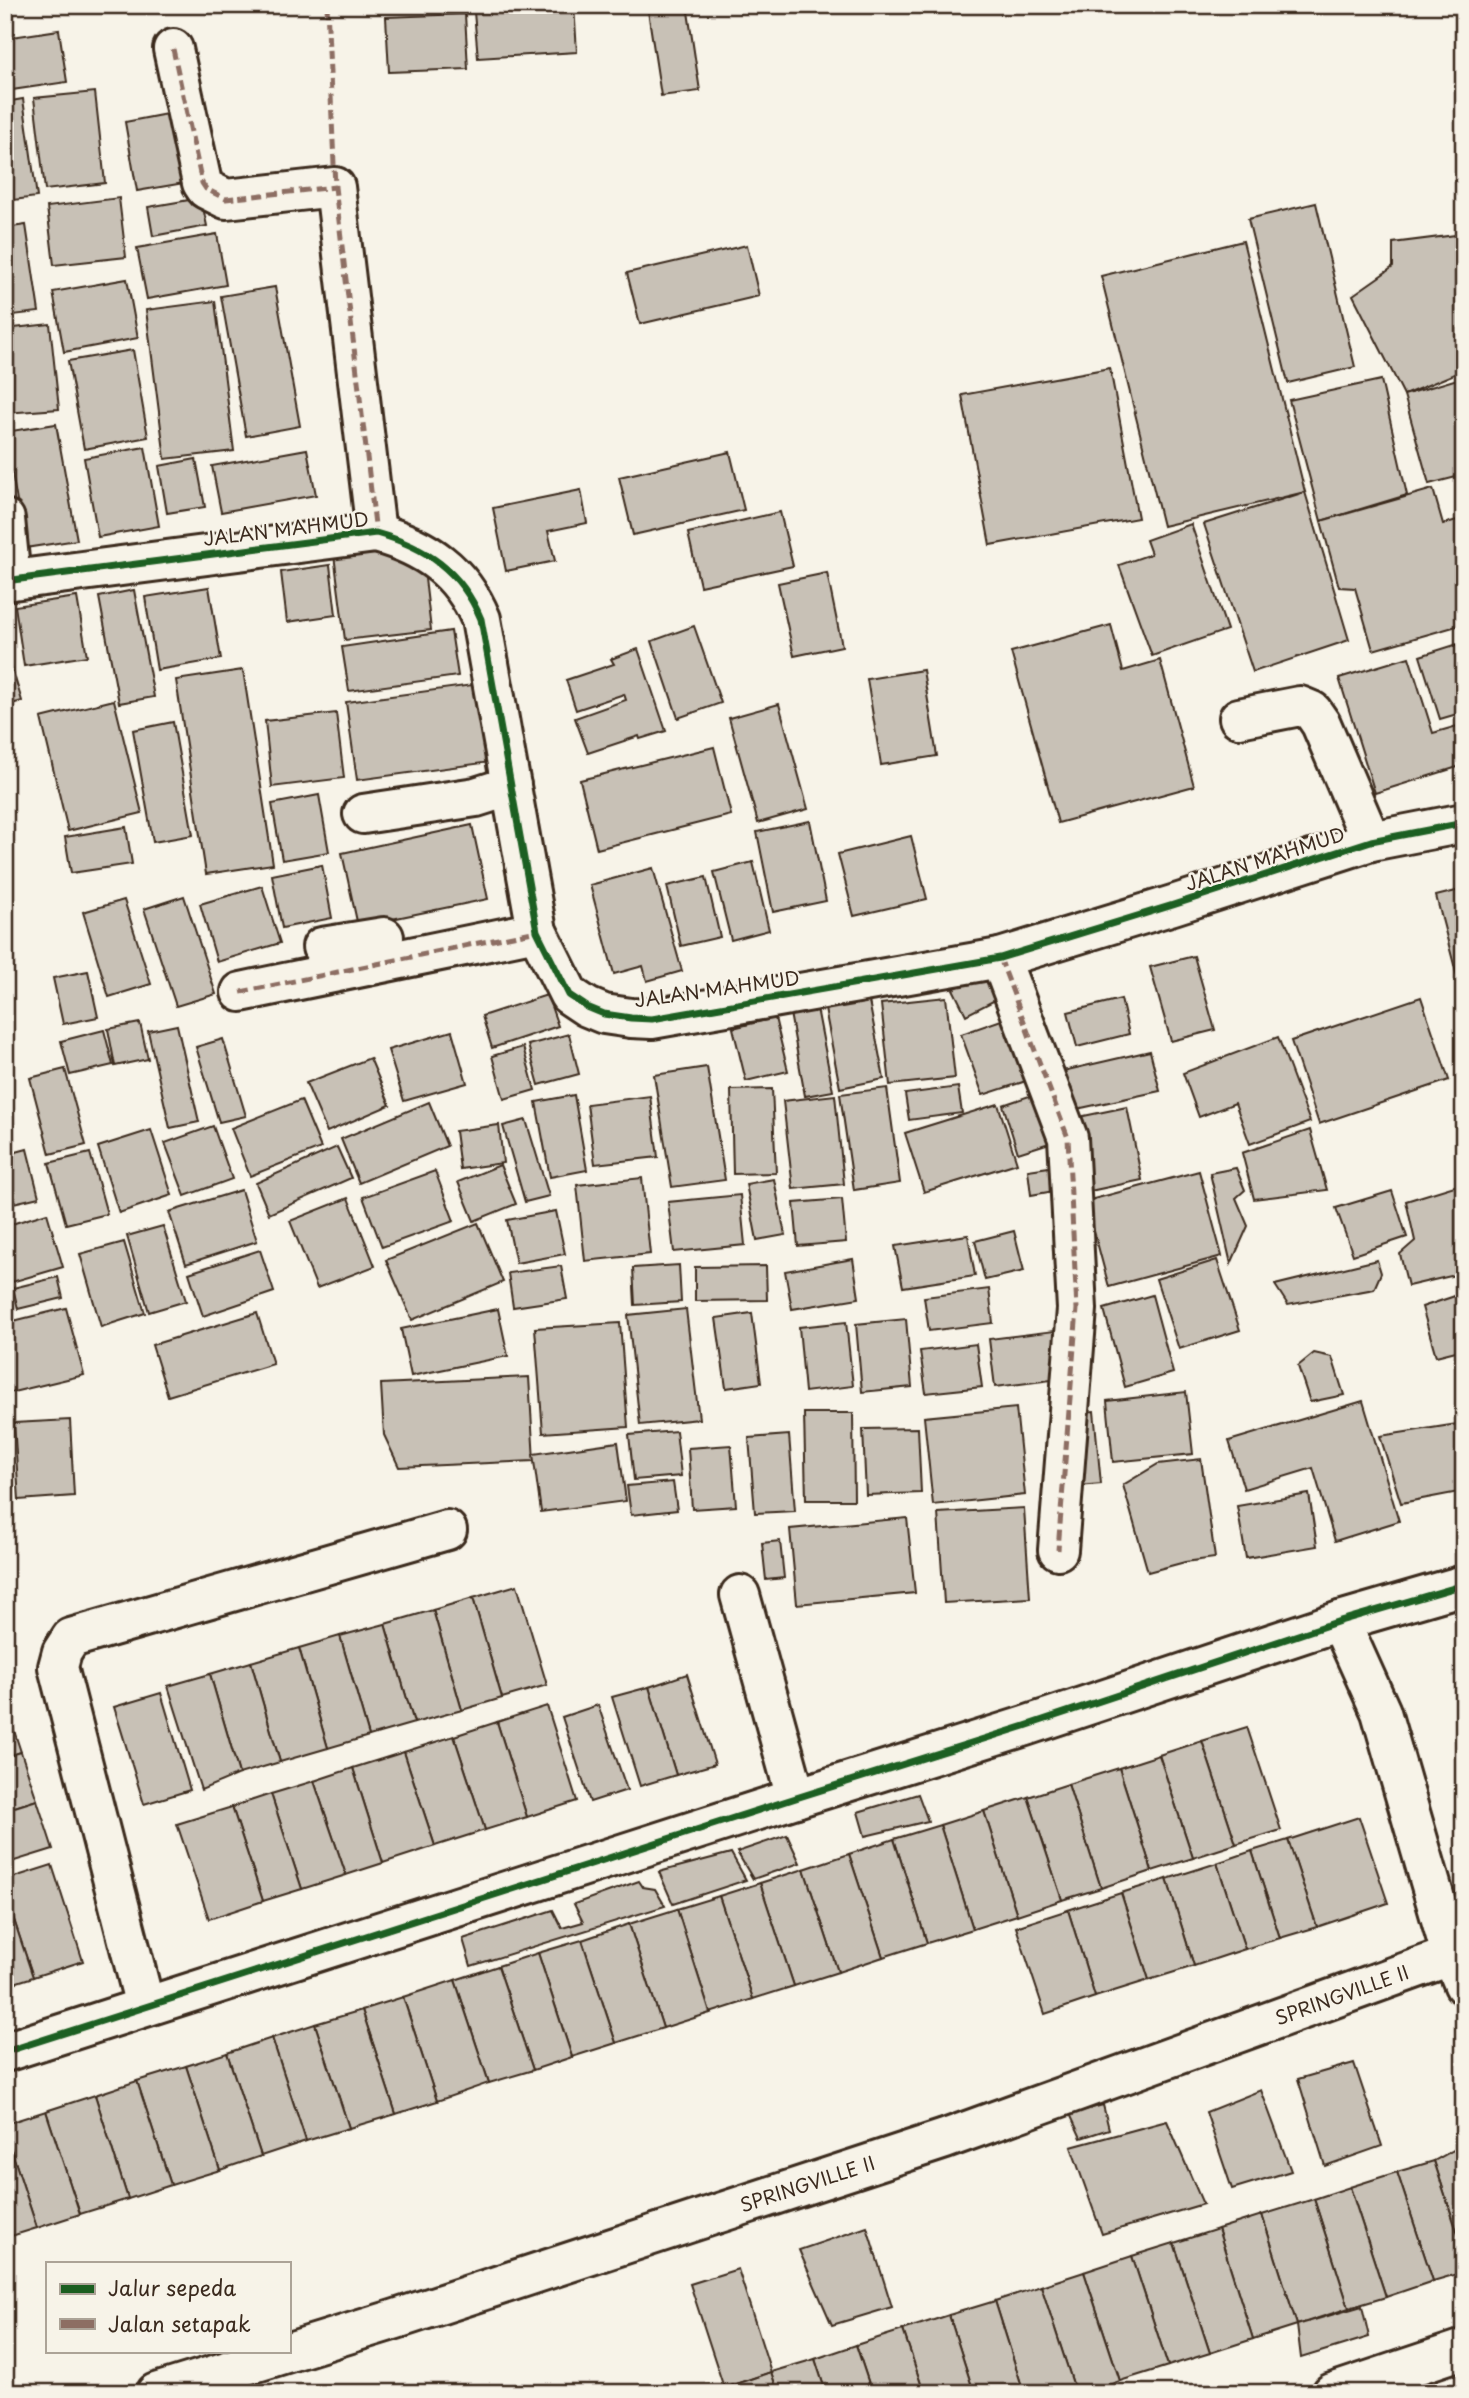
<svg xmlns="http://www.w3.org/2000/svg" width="1469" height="2398" viewBox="0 0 1469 2398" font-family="'Playpen Sans',sans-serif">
  <rect width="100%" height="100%" fill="#f7f3e8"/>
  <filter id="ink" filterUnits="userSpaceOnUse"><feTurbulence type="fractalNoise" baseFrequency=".0143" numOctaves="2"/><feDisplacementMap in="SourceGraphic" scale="14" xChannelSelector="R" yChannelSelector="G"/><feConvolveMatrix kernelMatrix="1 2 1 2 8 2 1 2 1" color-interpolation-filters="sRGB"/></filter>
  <g filter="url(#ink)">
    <g fill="#c8c1b6" stroke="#3b2a1e" stroke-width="2">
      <path d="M574,5L577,52L478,58L474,12Z"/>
      <path d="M687,5L700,91L661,96L648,11Z"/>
      <path d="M465,14L468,69L389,72L386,17Z"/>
      <path d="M59,30L67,82L5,91V38Z"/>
      <path d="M95,92L105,183L45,190L34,98Z"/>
      <path d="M23,99L37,197L5,201V102Z"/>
      <path d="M172,113L184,183L137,191L125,122Z"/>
      <path d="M119,198L126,257L54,265L47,207Z"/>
      <path d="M201,198L207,226L153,236L148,207Z"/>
      <path d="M1316,203L1355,367L1288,383L1248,219Z"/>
      <path d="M26,225L39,312L5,316V228Z"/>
      <path d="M217,234L226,285L147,299L137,248Z"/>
      <path d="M1464,234V370L1404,395L1353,295L1393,267V243Z"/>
      <path d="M1243,241L1305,492L1163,526L1101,276Z"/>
      <path d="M747,245L759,296L640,324L627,273Z"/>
      <path d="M127,279L138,338L64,352L53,292Z"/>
      <path d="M275,287L300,426L246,436L221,296Z"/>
      <path d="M215,301L234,451L165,459L146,310Z"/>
      <path d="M50,324L59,409L5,413V329Z"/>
      <path d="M133,350L148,437L84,449L68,361Z"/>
      <path d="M1110,368L1138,518L990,545L962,395Z"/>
      <path d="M1464,377V475L1429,484L1404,395Z"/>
      <path d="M1381,380L1407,495L1321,521L1289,400Z"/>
      <path d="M56,424L77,540L25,548L5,432Z"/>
      <path d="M145,447L159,526L98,537L84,458Z"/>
      <path d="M307,449L316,495L221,512L212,466Z"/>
      <path d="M730,452L744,510L633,535L619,477Z"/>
      <path d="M196,459L205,507L167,513L159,466Z"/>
      <path d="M1433,489L1443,524L1464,518V624L1373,650L1355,588L1339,587L1321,521Z"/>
      <path d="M581,490L587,523L548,531L555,561L506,571L493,508Z"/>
      <path d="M1305,492L1349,640L1253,672L1204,524Z"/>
      <path d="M780,512L793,566L700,586L688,533Z"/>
      <path d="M1191,524L1227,630L1152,656L1119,565L1151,554L1146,540Z"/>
      <path d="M422,553L431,630L345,640L334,555Z"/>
      <path d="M330,565L336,615L287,622L281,572Z"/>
      <path d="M827,573L842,646L794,656L778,583Z"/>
      <path d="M209,587L221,659L157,670L145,597Z"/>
      <path d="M134,590L154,697L119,703L99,597Z"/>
      <path d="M77,597L87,656L24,666L15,606Z"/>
      <path d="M1111,625L1123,671L1160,660L1194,786L1058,823L1011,652Z"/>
      <path d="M694,626L721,703L678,718L652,641Z"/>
      <path d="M451,631L458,676L349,691L342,647Z"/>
      <path d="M1464,642V712L1440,719L1420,656Z"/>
      <path d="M5,645L22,701L5,706Z"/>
      <path d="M638,649L666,731L640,739L639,736L588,753L575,718L626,700L624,694L576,710L566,680L614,664L611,659Z"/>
      <path d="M1409,657L1433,733L1464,724V765L1375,793L1339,678Z"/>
      <path d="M243,670L273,864L206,874L176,680Z"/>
      <path d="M923,670L937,756L881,765L867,679Z"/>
      <path d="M487,683L498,761L357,780L346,702Z"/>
      <path d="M114,700L142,813L68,831L41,718Z"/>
      <path d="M779,704L808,809L758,823L729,718Z"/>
      <path d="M336,713L344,778L272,787L265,721Z"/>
      <path d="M173,722L193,835L153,842L133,730Z"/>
      <path d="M714,747L731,815L597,849L580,780Z"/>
      <path d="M319,795L329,852L282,860L272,804Z"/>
      <path d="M810,821L826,901L773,912L757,832Z"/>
      <path d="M472,825L488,899L358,926L342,853Z"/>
      <path d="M126,827L132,864L71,873L65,837Z"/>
      <path d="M911,836L927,899L854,916L838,854Z"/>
      <path d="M753,862L769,930L731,940L714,872Z"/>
      <path d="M322,865L332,918L282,928L272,875Z"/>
      <path d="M653,868L682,971L647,981L643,966L614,974L590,885Z"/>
      <path d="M706,877L720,937L681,946L667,886Z"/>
      <path d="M262,886L280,943L217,962L200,904Z"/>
      <path d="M1464,889V978L1458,980L1436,896Z"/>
      <path d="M184,896L216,994L176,1006L144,909Z"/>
      <path d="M124,900L151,984L109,997L83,912Z"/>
      <path d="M1194,956L1215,1030L1171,1041L1150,967Z"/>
      <path d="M995,969L1007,994L966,1015L953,989Z"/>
      <path d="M88,971L98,1017L63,1024L53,978Z"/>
      <path d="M547,995L558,1026L492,1048L482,1016Z"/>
      <path d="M946,997L955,1078L890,1085L881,1004Z"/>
      <path d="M1421,997L1449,1080L1319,1124L1291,1041Z"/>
      <path d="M1121,999L1129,1034L1077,1047L1068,1012Z"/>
      <path d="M869,1001L884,1079L840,1088L825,1009Z"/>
      <path d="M817,1008L833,1091L805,1096L790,1013Z"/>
      <path d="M775,1018L788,1071L746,1081L733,1028Z"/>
      <path d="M1007,1018L1029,1080L983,1095L961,1034Z"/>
      <path d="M140,1023L148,1059L115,1066L108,1029Z"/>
      <path d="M177,1025L199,1122L170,1128L148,1031Z"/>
      <path d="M104,1030L113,1065L70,1075L61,1041Z"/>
      <path d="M452,1031L467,1083L404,1101L388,1050Z"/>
      <path d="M569,1034L579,1074L539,1085L528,1045Z"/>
      <path d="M1278,1037L1310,1122L1250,1144L1235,1103L1199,1117L1183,1073Z"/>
      <path d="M223,1039L246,1116L219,1122L196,1047Z"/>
      <path d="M523,1047L535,1090L504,1099L492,1056Z"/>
      <path d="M1150,1051L1160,1091L1072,1110L1063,1071Z"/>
      <path d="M370,1058L390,1105L327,1132L306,1083Z"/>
      <path d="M707,1067L725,1180L672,1187L654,1075Z"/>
      <path d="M65,1069L86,1145L50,1154L30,1078Z"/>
      <path d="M958,1087L962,1113L909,1120L905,1094Z"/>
      <path d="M887,1088L900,1183L854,1190L840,1094Z"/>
      <path d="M772,1089L776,1173L733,1174L731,1090Z"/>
      <path d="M1047,1090L1062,1139L1018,1153L1003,1105Z"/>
      <path d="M574,1095L587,1170L550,1177L536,1102Z"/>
      <path d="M835,1095L844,1184L793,1189L783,1101Z"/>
      <path d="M650,1096L658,1157L595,1164L587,1104Z"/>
      <path d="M301,1100L321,1148L250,1176L231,1128Z"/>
      <path d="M429,1102L447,1146L359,1183L341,1139Z"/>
      <path d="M998,1104L1017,1163L924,1192L905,1133Z"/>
      <path d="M1127,1107L1142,1180L1090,1191L1074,1118Z"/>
      <path d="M526,1120L549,1196L525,1202L503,1126Z"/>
      <path d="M499,1125L503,1163L460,1169L455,1131Z"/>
      <path d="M213,1126L232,1179L185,1196L165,1143Z"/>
      <path d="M151,1130L172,1195L119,1213L98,1147Z"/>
      <path d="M1310,1130L1327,1190L1254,1199L1242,1153Z"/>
      <path d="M337,1147L351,1178L269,1214L256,1183Z"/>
      <path d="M27,1149L39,1197L5,1205V1155Z"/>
      <path d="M90,1153L107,1214L66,1224L49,1163Z"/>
      <path d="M500,1165L516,1204L474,1221L458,1182Z"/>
      <path d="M1056,1166L1060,1190L1031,1195L1028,1170Z"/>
      <path d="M1236,1168L1245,1190L1236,1198L1248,1226L1231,1264L1210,1173Z"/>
      <path d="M435,1171L454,1221L382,1247L363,1197Z"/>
      <path d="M1199,1171L1222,1256L1109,1287L1086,1201Z"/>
      <path d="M642,1178L650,1254L585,1261L577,1185Z"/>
      <path d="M774,1179L785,1235L757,1240L746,1184Z"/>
      <path d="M1464,1183V1273L1408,1286L1400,1254L1415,1241L1406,1201Z"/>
      <path d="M241,1190L257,1241L186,1264L169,1212Z"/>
      <path d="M1392,1191L1407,1237L1353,1255L1336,1208Z"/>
      <path d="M740,1195L745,1245L674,1252L668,1202Z"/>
      <path d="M348,1198L375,1266L317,1288L290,1221Z"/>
      <path d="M842,1199L846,1242L798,1246L794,1203Z"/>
      <path d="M556,1211L565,1254L516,1263L507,1220Z"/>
      <path d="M47,1213L63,1267L5,1284V1226Z"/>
      <path d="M478,1223L503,1282L412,1320L386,1260Z"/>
      <path d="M163,1226L186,1301L149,1312L127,1236Z"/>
      <path d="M1014,1231L1024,1271L985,1280L975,1241Z"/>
      <path d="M968,1235L975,1276L903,1287L895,1246Z"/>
      <path d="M124,1242L145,1313L101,1327L80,1254Z"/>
      <path d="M260,1250L274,1292L203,1316L189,1273Z"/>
      <path d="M853,1259L859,1298L792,1309L785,1271Z"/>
      <path d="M1217,1260L1240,1330L1179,1349L1156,1279Z"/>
      <path d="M1377,1260L1381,1273L1374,1289L1288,1305L1275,1285Z"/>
      <path d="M679,1265L681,1302L635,1305L633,1268Z"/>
      <path d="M561,1266L567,1299L513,1307L508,1273Z"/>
      <path d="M766,1266L767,1300L695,1301V1267Z"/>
      <path d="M58,1277L63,1298L18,1309L13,1288Z"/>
      <path d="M989,1289L993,1323L929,1331L924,1297Z"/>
      <path d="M1464,1293V1349L1436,1356L1422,1307Z"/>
      <path d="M1152,1295L1173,1373L1125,1387L1104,1309Z"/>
      <path d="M66,1308L84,1375L5,1394V1323Z"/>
      <path d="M498,1309L508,1356L411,1376L401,1329Z"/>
      <path d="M686,1309L699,1419L640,1425L628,1315Z"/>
      <path d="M257,1313L273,1364L168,1396L152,1345Z"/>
      <path d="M752,1313L761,1383L726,1388L716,1318Z"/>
      <path d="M906,1319L912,1387L862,1392L856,1324Z"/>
      <path d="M846,1322L853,1386L805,1392L799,1327Z"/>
      <path d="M620,1323L628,1427L543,1433L535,1328Z"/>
      <path d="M1054,1331L1060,1379L995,1387L989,1339Z"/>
      <path d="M976,1344L982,1387L926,1393L920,1351Z"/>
      <path d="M1314,1353L1332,1357L1344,1395L1310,1402L1298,1366Z"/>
      <path d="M529,1377L534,1461L399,1467L384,1435L381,1384Z"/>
      <path d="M1186,1392L1193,1454L1113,1462L1107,1401Z"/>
      <path d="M1363,1401L1399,1521L1335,1541L1313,1468L1244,1489L1229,1441Z"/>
      <path d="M1016,1408L1025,1495L933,1505L924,1417Z"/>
      <path d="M1094,1411L1101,1484L1079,1486L1072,1413Z"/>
      <path d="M804,1413H853L854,1500H806Z"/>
      <path d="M70,1420L74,1496L19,1500L14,1423Z"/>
      <path d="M1464,1423V1491L1401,1503L1380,1436Z"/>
      <path d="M918,1428L921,1493L866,1495L863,1429Z"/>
      <path d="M676,1431L681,1476L634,1480L629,1435Z"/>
      <path d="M789,1435L795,1511L755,1513L749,1438Z"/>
      <path d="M618,1442L626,1501L541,1512L533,1454Z"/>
      <path d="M731,1445L736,1506L692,1509L688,1448Z"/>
      <path d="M1201,1459L1215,1558L1185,1562L1148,1572L1123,1485L1158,1464Z"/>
      <path d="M673,1482L677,1510L631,1515L627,1486Z"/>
      <path d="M1309,1494L1317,1546L1246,1558L1237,1506Z"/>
      <path d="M1024,1508L1030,1598L944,1603L938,1513Z"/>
      <path d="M907,1518L915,1593L797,1604L790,1529Z"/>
      <path d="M780,1541L784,1578L766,1580L762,1543Z"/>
      <path d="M517,1585L547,1685L502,1698L473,1598Z"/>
      <path d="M473,1598L502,1698L462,1710L433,1610Z"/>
      <path d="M433,1610L462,1710L414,1723L385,1624Z"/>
      <path d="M385,1624L414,1723L369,1736L340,1636Z"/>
      <path d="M340,1636L369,1736L328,1748L299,1648Z"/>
      <path d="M299,1648L328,1748L280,1762L251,1662Z"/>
      <path d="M251,1662L280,1762L239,1774L210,1674Z"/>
      <path d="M210,1674L239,1774L201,1790L168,1686Z"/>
      <path d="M687,1674L715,1764L676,1775L649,1687Z"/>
      <path d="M649,1687L676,1775L640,1786L612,1697Z"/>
      <path d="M161,1693L190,1790L144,1804L114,1707Z"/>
      <path d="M5,1703L21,1752L5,1757Z"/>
      <path d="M598,1705L627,1790L590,1802L562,1717Z"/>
      <path d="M547,1706L577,1801L527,1817L497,1722Z"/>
      <path d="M497,1722L527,1817L485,1830L454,1736Z"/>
      <path d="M1247,1727L1281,1830L1236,1844L1202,1741Z"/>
      <path d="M454,1736L485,1830L435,1846L404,1752Z"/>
      <path d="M1202,1741L1236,1844L1193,1858L1159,1755Z"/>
      <path d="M21,1752L37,1800L5,1810V1757Z"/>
      <path d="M404,1752L435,1846L383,1863L353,1768Z"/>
      <path d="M1159,1755L1193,1858L1152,1871L1119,1768Z"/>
      <path d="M353,1768L383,1863L346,1875L314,1781Z"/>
      <path d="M1119,1768L1152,1871L1101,1888L1068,1784Z"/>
      <path d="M314,1781L346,1875L302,1889L271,1794Z"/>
      <path d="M1068,1784L1101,1888L1062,1900L1028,1797Z"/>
      <path d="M271,1794L302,1889L263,1901L232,1807Z"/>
      <path d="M918,1794L928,1821L865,1836L858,1812Z"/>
      <path d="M1028,1797L1062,1900L1017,1915L984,1811Z"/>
      <path d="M37,1800L53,1849L5,1864V1810Z"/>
      <path d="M232,1807L263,1901L209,1919L177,1824Z"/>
      <path d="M984,1811L1017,1915L973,1929L940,1825Z"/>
      <path d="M1359,1817L1388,1903L1317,1927L1288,1840Z"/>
      <path d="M940,1825L973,1929L927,1943L894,1839Z"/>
      <path d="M787,1835L800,1863L753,1879L737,1852Z"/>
      <path d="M894,1839L927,1943L883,1957L849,1854Z"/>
      <path d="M1288,1840L1317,1927L1280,1938L1252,1851Z"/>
      <path d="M1252,1851L1280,1938L1245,1949L1217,1863Z"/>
      <path d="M731,1853L746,1880L673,1904L659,1872Z"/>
      <path d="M849,1854L883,1957L838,1972L804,1869Z"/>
      <path d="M1217,1863L1245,1949L1194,1966L1167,1879Z"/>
      <path d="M52,1865L83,1961L33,1977L5,1893V1880Z"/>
      <path d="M804,1869L838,1972L794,1986L760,1883Z"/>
      <path d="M1167,1879L1194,1966L1149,1980L1121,1893Z"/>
      <path d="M639,1881L643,1887L655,1889L665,1906L471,1966L463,1939L553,1910L562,1928L583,1922L574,1904Z"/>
      <path d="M760,1883L794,1986L753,1999L719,1896Z"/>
      <path d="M5,1893L33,1977L5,1986Z"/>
      <path d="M1121,1893L1149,1980L1095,1997L1068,1910Z"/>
      <path d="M719,1896L753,1999L710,2013L677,1909Z"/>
      <path d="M677,1909L710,2013L663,2028L629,1924Z"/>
      <path d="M1068,1910L1095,1997L1045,2014L1016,1927Z"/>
      <path d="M629,1924L663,2028L616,2043L582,1940Z"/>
      <path d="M582,1940L616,2043L572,2057L538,1953Z"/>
      <path d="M538,1953L572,2057L533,2070L498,1966Z"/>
      <path d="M498,1966L533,2070L489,2083L455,1980Z"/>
      <path d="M455,1980L489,2083L437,2101L403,1997Z"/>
      <path d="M403,1997L437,2101L396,2114L362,2010Z"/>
      <path d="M362,2010L396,2114L349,2128L315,2024Z"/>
      <path d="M315,2024L349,2128L306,2141L272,2038Z"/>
      <path d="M272,2038L306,2141L261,2156L227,2053Z"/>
      <path d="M227,2053L261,2156L220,2170L186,2066Z"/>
      <path d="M1354,2063L1382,2146L1325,2166L1298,2079Z"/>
      <path d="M186,2066L220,2170L171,2185L137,2081Z"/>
      <path d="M137,2081L171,2185L128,2199L95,2095Z"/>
      <path d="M1261,2090L1291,2171L1232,2189L1206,2112Z"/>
      <path d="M95,2095L128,2199L80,2214L46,2111Z"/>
      <path d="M1103,2105L1109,2129L1081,2138L1070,2114Z"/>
      <path d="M46,2111L80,2214L37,2228L5,2131V2124Z"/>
      <path d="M1167,2121L1203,2204L1102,2234L1071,2147Z"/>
      <path d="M5,2131L37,2228L5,2238Z"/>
      <path d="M1459,2147L1464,2167V2253L1434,2161Z"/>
      <path d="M1434,2161L1464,2253V2272L1433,2281L1397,2172Z"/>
      <path d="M1397,2172L1433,2281L1386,2297L1350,2187Z"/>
      <path d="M1350,2187L1386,2297L1349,2308L1314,2199Z"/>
      <path d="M1314,2199L1349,2308L1297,2325L1262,2215Z"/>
      <path d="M1262,2215L1297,2325L1253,2339L1218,2229Z"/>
      <path d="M867,2227L892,2307L832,2325L799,2250Z"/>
      <path d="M1218,2229L1253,2339L1210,2353L1174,2243Z"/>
      <path d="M1174,2243L1210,2353L1168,2366L1132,2256Z"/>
      <path d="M1132,2256L1168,2366L1120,2381L1084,2272Z"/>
      <path d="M738,2269L771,2372L724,2388L690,2284Z"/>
      <path d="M1084,2272L1120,2381L1086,2393H1076L1041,2286Z"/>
      <path d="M1041,2286L1076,2393H1024L995,2301Z"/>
      <path d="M995,2301L1024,2393H974L949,2315Z"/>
      <path d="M1362,2306L1369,2337L1301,2358L1297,2325Z"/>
      <path d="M949,2315L974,2393H924L903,2330Z"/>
      <path d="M903,2330L924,2393H872L856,2345Z"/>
      <path d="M856,2345L872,2393H826L815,2359Z"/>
      <path d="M815,2359L826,2393H778L771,2372Z"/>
      <path d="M771,2372L778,2393H725L724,2388Z"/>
      <path d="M1464,2384V2393H1435Z"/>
    </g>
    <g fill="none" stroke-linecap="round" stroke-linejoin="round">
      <defs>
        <g id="minor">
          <path d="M173,49L202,183L206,189L226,199L335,187L376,533"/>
          <path d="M5,519L11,580"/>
          <path d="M5,581L376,533C426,547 461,571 481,619L537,931L569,995L587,1007L604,1014L631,1018L652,1019L1000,958L1173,905L1371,841L1464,823"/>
          <path d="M1239,718L1300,706L1312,711L1321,724L1371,841"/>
          <path d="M363,814L476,797L511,786"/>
          <path d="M322,947L384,937"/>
          <path d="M1000,958L1068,1138L1077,1309L1058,1550"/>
          <path d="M241,992L537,931"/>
          <path d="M740,1595L796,1798"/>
          <path d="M1340,1621L1381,1712L1451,1954L1464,1985"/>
          <path d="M145,2006L58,1667L62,1652L71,1638L447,1530"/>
          <path d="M5,2052L796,1798L1025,1726L1340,1621L1464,1585"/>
          <path id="s1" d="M156,2393L396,2319L945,2139L1464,1951"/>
          <path d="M1332,2393L1464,2349"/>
        </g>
      </defs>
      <use href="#minor" stroke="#3b2a1e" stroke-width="44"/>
      <use href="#minor" stroke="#f7f3e8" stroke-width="38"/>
      <g stroke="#8d6e63" stroke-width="5" stroke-dasharray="10 5" stroke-linecap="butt">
        <path d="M327,5L335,187L376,533"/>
        <path d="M173,49L202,183L206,189L226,199L335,187"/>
        <path d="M5,519L11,580"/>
        <path d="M1000,958L1068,1138L1077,1309L1058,1550"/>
        <path d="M241,992L537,931"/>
      </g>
      <defs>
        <g id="cycleway">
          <path d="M5,581L376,533C426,547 461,571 481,619L537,931L569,995L587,1007L604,1014L631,1018L652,1019L1000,958L1173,905L1371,841L1464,823"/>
          <path d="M5,2052L796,1798L1025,1726L1340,1621L1464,1585"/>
        </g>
      </defs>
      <use href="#cycleway" stroke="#f7f3e8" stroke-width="11"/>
      <use href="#cycleway" stroke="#1b5e20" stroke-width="7"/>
    </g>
  </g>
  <g text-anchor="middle" stroke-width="5" stroke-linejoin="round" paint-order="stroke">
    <g font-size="19" fill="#3b2a1e" stroke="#f7f3e8">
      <text transform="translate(286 529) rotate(-7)" y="7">JALAN MAHMUD</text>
      <text transform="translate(1265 859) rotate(-18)" y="7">JALAN MAHMUD</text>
      <text transform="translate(717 989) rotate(-8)" y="7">JALAN MAHMUD</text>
      <text dy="7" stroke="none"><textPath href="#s1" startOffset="1251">SPRINGVILLE II</textPath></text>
      <text dy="7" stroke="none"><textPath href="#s1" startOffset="684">SPRINGVILLE II</textPath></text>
    </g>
  </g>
  <rect width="1469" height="2398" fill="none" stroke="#f7f3e8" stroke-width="28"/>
  <rect x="14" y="14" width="1441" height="2370" fill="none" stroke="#3b2a1e" stroke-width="2.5" filter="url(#ink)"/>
  <rect x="46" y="2262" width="245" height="91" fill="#f7f3e8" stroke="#aca397" stroke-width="2"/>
  <rect x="60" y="2284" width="35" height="10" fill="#1b5e20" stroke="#aca397" stroke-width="2"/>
  <text x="108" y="2296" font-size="21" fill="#3b2a1e">Jalur sepeda</text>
  <rect x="60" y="2319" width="35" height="10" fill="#8d6e63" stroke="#aca397" stroke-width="2"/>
  <text x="108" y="2332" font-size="21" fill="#3b2a1e">Jalan setapak</text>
</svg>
